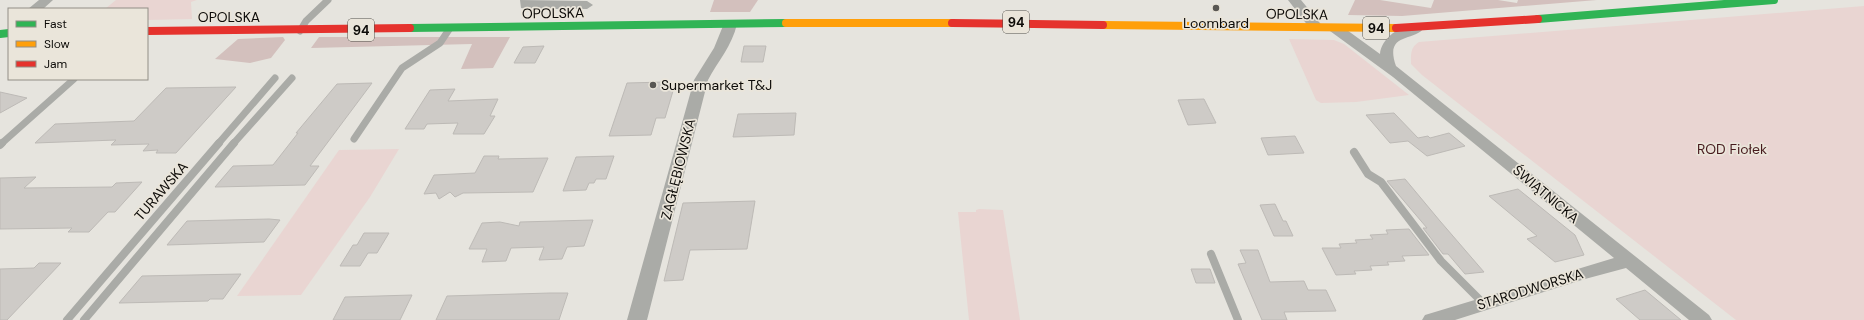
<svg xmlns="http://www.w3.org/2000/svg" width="1864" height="320" viewBox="0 0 1864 320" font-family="'DM Sans',sans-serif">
  <rect width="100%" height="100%" fill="#e6e4de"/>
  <g fill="#e9d5d2">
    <path d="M116,0H197L191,2L192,19L147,20V9H105Z"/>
    <path d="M1864,6V320H1736L1422,75L1411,64C1411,55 1410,47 1419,42Z"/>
    <path d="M1289,39L1334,40L1344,44L1409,95L1356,102L1321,103L1316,100Z"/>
    <path d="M399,149L370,197L301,295L237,296L339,150Z"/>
    <path d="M979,209L1003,210L1020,320H969L958,212H976V210Z"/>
  </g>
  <g fill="#d3c0bd">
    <path d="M714,0H758L750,12H710Z"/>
    <path d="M1355,0H1380L1431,8L1434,0H1498L1517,3L1518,0H1597L1402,16L1348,15Z"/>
    <path d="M283,37L285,40L271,58L250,63L215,59L238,39Z"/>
    <path d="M319,37H510L493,68L461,69L472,44L311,48Z"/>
  </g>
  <g fill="#cecbc7" stroke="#bdbab6">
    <path d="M544,46L535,63H514L523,47Z"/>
    <path d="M744,46H766L763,62H741Z"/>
    <path d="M665,82L673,91L665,118H656L651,135L609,136L627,83Z"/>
    <path d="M372,83L310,166H319L305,185L215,187L233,166L273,165L298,133H296L337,84Z"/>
    <path d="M236,87L176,153H156L158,150L143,151L149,144L111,145L116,140L35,143L55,124L134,121L166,88Z"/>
    <path d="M455,89L448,101L498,99L490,116H495L484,134H453L458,123L427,124L424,129H405L430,90Z"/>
    <path d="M0,92L27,98L0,113Z"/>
    <path d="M1204,99L1216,123L1188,125L1178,100Z"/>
    <path d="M796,113L794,135L733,137L738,114Z"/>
    <path d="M1394,113L1418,138L1428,136L1430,138L1449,133L1465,146L1427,156L1408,141L1390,143L1366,115Z"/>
    <path d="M1295,136L1304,153L1268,155L1261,138Z"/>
    <path d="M484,156H499L498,159L548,158L533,192L463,193L455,197L450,192L439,199L436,193L424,194L434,175L475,173Z"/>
    <path d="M614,156L606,179H596L594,183H589L586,190L563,191L576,157Z"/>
    <path d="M36,177L24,188L112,187L116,183L142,182L115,212H108L89,232H68L72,228L0,229V178Z"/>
    <path d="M1405,179L1440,221L1484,272L1465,274L1448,254H1443L1423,228H1427L1387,181Z"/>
    <path d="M1518,189L1575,235L1584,255L1555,262L1527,239L1537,236L1489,196Z"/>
    <path d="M755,201L747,249L690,250L683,280L664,281L683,203Z"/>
    <path d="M1275,204L1283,221H1286L1293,236H1274L1260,205Z"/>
    <path d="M269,219L280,220L264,242L167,245L187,221Z"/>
    <path d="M593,220L584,246L567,247L562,259L539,260L544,247L511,248L506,261L482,262L487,249H469L482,223L500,222L519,226L520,222Z"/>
    <path d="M1409,229L1429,255L1402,256L1405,261L1387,262L1389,265L1370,266L1372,270L1354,271L1356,274L1336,275L1322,248H1341L1339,244L1357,243L1355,240L1373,239L1370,235L1388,234L1386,230Z"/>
    <path d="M364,233H389L377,253H368L360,266H340L353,245H357Z"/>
    <path d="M1240,250H1258L1270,282L1304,281L1308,290H1326L1336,311L1284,312L1287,320H1262L1238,264L1246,263Z"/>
    <path d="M39,263H61L7,320H0V269L34,268Z"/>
    <path d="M1191,269H1210L1215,283H1196Z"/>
    <path d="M241,274L223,299H210L208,301L119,303L142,276Z"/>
    <path d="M1645,290L1681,320H1640L1616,299Z"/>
    <path d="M550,293H568L559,320H436L447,296Z"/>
    <path d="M412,295L400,320H333L345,297Z"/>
  </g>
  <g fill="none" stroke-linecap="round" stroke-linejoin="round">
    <g stroke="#aaaba7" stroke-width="7">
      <path d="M300,31L306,21L328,0"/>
      <path d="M354,139L402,68L440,43L450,28"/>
      <path d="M1,144L74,79"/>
      <path d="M218,144L275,78"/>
      <path d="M233,144L292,78"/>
    </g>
    <g stroke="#aaaba7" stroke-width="8">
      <path d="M0,145L2,143"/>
      <path d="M1354,152L1368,174L1381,182L1441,261L1483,303"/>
      <path d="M1211,254L1238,320"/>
      <path d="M67,320L219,143"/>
      <path d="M84,320L234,143"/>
    </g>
    <g fill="#aaaba7" fill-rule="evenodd">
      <path d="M39,0H53L43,9H28Z"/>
      <path d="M520,0L587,1L593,5L587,9H526L521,8Z"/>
      <path d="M1288,0H1301L1324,28L1322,31H1312Z"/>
      <path d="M730,20L735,21L737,24C732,46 718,61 708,80L647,320H627L694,80L714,48L725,21Z"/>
      <path d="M1335,24L1340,25L1380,54C1381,37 1405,21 1422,25L1424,28C1414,42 1384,32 1396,66L1709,315L1712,320H1689L1626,268L1585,279L1455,320H1422L1425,315L1614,258L1393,77L1330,31L1328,28L1330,25Z"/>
    </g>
    <g stroke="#30b455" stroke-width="8">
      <path d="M1538,19L1774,0"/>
      <path d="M410,28L786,23"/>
      <path d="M0,34L9,33"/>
    </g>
    <g stroke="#ff9f0a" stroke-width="8">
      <path d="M786,23H952"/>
      <path d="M1103,25L1396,28"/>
    </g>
    <g stroke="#e5322d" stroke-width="8">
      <path d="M952,23L1103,25"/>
      <path d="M1396,28L1538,19"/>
      <path d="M147,31L410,28"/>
    </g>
  </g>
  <g fill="#595753" stroke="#eae5da" stroke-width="1.5">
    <circle cx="1216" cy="8" r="4"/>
    <circle cx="653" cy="85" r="4"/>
  </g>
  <g text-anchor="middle" stroke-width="3.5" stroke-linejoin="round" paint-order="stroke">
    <g fill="#eae5da" stroke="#4f4c47" stroke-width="1">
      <rect x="1003" y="11" width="26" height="22" rx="3"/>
      <rect x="1363" y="17" width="26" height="22" rx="3"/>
      <rect x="348" y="19" width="26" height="22" rx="3"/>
    </g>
    <g font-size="13" font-weight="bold" fill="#0d0b08">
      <text x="1016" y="27">94</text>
      <text x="1376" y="33">94</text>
      <text x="361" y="35">94</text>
    </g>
    <g font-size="14" fill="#0d0b08" stroke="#eae5da">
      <text transform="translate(553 13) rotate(-1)" y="5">OPOLSKA</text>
      <text transform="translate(1297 14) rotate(1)" y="5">OPOLSKA</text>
      <text x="229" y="22">OPOLSKA</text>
      <text transform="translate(678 169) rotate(-76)" y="5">ZAGŁĘBIOWSKA</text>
      <text transform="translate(161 191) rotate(-49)" y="5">TURAWSKA</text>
      <text transform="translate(1546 194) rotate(40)" y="5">ŚWIĄTNICKA</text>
      <text transform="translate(1530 289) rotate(-17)" y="5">STARODWORSKA</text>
    </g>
    <g font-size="14" fill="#0d0b08" stroke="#eae5da">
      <text x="1216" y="28">Loombard</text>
      <text x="661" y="90" text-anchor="start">Supermarket T&amp;J</text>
    </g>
    <g font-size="14" fill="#471a1d" stroke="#eae5da">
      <text x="1732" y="154">ROD Fiołek</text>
    </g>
  </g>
  <rect x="8" y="8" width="140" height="72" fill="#eae5da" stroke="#928e86"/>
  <rect x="16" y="21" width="20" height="6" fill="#30b455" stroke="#928e86"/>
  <text x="44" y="28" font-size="12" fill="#0d0b08">Fast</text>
  <rect x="16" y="41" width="20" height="6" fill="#ff9f0a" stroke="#928e86"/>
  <text x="44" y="48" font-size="12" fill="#0d0b08">Slow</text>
  <rect x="16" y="61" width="20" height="6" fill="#e5322d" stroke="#928e86"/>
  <text x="44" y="68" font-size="12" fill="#0d0b08">Jam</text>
</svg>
